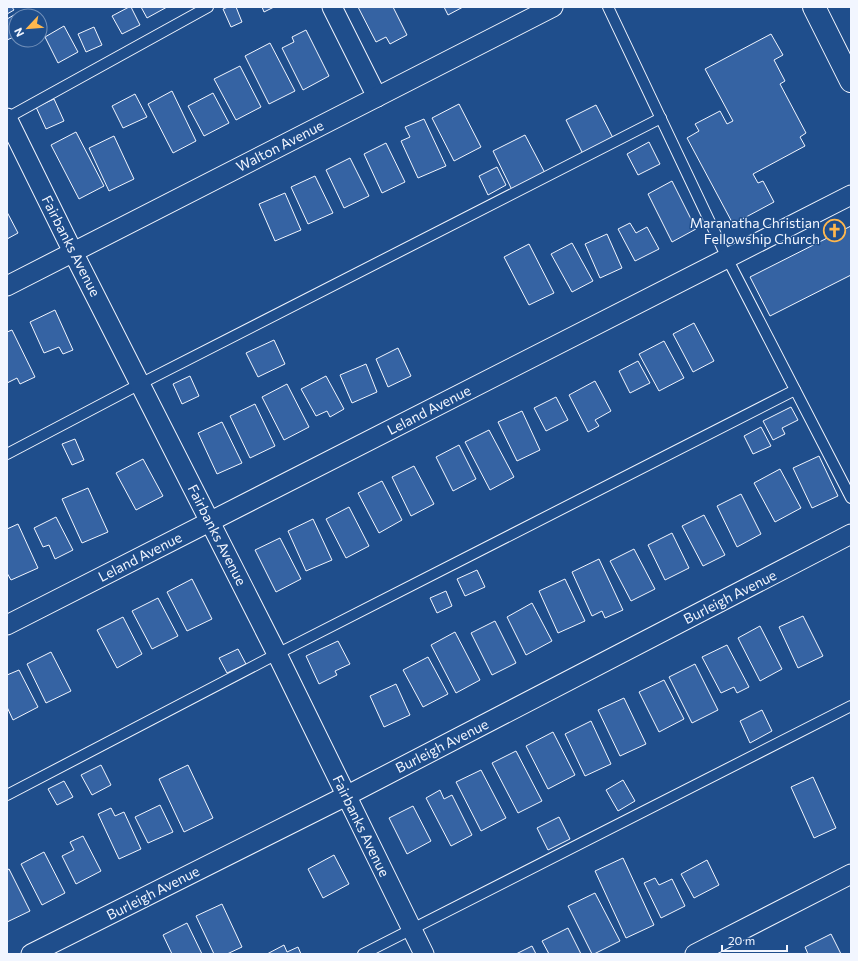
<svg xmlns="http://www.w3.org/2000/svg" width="858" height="961" viewBox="0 0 858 961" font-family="Commissioner,sans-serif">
  <rect width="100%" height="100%" fill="#1f4e8c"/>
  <g fill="#3563a3" stroke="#f2f6ff">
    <path d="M7,7H12L14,10L7,14Z"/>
    <path d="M129,7H131L140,25L122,34L112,16Z"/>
    <path d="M141,7H167L147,18Z"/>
    <path d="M228,7H236L242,22L231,27L223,9Z"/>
    <path d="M262,7H274L264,12Z"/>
    <path d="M358,7H393L407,35L390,44L386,37L376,42Z"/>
    <path d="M444,7H463L448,15Z"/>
    <path d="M14,15L16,20V36L7,40V19Z"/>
    <path d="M64,26L78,52L58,63L45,37Z"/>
    <path d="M94,27L102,45L86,52L78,34Z"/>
    <path d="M306,30L329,76L303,90L282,48L294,42L292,37Z"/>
    <path d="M771,34L783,55L774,60L785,81L780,84L806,133L800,137L805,146L753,174L758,183L763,181L774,202L733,224L687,138L699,131L695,124L720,111L727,124L733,121L705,69Z"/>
    <path d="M270,43L295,91L269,104L245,56Z"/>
    <path d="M240,66L261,107L236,120L214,79Z"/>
    <path d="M172,91L196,141L173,153L148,104Z"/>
    <path d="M213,93L229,123L204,136L188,106Z"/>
    <path d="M135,94L147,117L123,128L112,106Z"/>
    <path d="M54,99L64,121L46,129L36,107Z"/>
    <path d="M459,104L481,147L454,161L432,118Z"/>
    <path d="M596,105L613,138L583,154L566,120Z"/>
    <path d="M424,119L446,166L418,178L401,141L410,137L405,127Z"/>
    <path d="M76,132L104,186L79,199L51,145Z"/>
    <path d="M525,135L545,173L512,190L493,151Z"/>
    <path d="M114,136L134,179L109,191L89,148Z"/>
    <path d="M649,142L660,164L638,175L627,154Z"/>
    <path d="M386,143L405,182L382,193L364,154Z"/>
    <path d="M350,158L369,196L344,208L326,170Z"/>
    <path d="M497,167L506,185L488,195L479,176Z"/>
    <path d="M315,176L333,213L308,224L291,187Z"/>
    <path d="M672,181L696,229L672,242L648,194Z"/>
    <path d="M285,193L301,230L275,241L259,204Z"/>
    <path d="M7,212L18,233L7,239Z"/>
    <path d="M630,223L636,233L647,227L659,249L635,261L618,229Z"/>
    <path d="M851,226V275L770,316L750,277Z"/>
    <path d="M607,234L622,268L600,278L585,244Z"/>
    <path d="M572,243L593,281L572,292L551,254Z"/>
    <path d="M529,244L554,293L529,305L504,257Z"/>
    <path d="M55,310L73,350L63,354L59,347L44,353L30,322Z"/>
    <path d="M694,323L714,361L693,372L673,334Z"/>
    <path d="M12,330L35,377L20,384L17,378L7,383V332Z"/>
    <path d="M274,340L285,364L258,377L246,353Z"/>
    <path d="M664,341L684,378L659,391L639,354Z"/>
    <path d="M398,348L411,376L388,387L376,359Z"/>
    <path d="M638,361L650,383L630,393L619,371Z"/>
    <path d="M366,364L377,392L352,403L340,375Z"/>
    <path d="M190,376L199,396L182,404L173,384Z"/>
    <path d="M326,376L344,409L330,417L327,411L316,416L301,389Z"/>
    <path d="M595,381L611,411L595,420L599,426L588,432L569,395Z"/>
    <path d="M287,384L309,427L284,440L262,397Z"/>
    <path d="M556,397L568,420L546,431L534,408Z"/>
    <path d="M255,404L275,446L250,458L230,416Z"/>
    <path d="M791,407L798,420L782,428L785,434L773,440L763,421Z"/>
    <path d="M522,411L540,450L517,461L498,422Z"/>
    <path d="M222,422L242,463L217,474L198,433Z"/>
    <path d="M761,427L771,446L753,454L744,436Z"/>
    <path d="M489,430L514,477L490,490L465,442Z"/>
    <path d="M75,439L84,460L72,465L62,444Z"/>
    <path d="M459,445L476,479L453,491L436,457Z"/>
    <path d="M819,456L838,496L812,508L793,468Z"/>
    <path d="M143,459L163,496L136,510L116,473Z"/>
    <path d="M414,466L434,504L411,516L392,477Z"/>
    <path d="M780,469L801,508L775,522L754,483Z"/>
    <path d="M382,481L402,520L379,533L358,493Z"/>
    <path d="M88,488L108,532L82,543L62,499Z"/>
    <path d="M741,494L761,534L737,547L717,506Z"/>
    <path d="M349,507L369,546L346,558L326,519Z"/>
    <path d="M704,515L725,555L703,566L682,526Z"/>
    <path d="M56,517L73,550L55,559L49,545L43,547L34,528Z"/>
    <path d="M313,519L332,560L306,571L288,531Z"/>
    <path d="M18,524L38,568L11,580L7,573V529Z"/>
    <path d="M672,533L689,568L665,580L648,545Z"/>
    <path d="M280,538L301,579L276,592L255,550Z"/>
    <path d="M634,549L655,589L631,601L610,561Z"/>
    <path d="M599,559L623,610L605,618L602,611L592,616L572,572Z"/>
    <path d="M477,570L485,587L465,596L457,579Z"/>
    <path d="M192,579L212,619L187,631L167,592Z"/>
    <path d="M565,579L585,621L558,633L539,591Z"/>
    <path d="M446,591L452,606L437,613L430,598Z"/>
    <path d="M158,598L178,636L152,649L132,611Z"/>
    <path d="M532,603L552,641L526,655L507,617Z"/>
    <path d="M803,616L823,656L798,668L779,627Z"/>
    <path d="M123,617L142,654L117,668L97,630Z"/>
    <path d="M495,621L516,663L492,675L471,633Z"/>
    <path d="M760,626L782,669L760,681L738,638Z"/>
    <path d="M455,632L480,680L456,693L431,645Z"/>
    <path d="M338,641L350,664L335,671L337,675L319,684L306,656Z"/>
    <path d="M727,645L749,687L737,693L734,687L721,693L702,657Z"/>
    <path d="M238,649L246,664L227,673L219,658Z"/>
    <path d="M51,652L71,691L46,703L27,664Z"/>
    <path d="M428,657L448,694L423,707L403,670Z"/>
    <path d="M695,664L718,710L692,723L669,677Z"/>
    <path d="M19,670L38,707L13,720L7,707V675Z"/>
    <path d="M664,680L684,719L659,732L639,692Z"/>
    <path d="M396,684L410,715L384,727L370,696Z"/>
    <path d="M624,698L646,744L620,756L598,710Z"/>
    <path d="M762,710L772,731L750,743L740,721Z"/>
    <path d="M591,721L611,764L585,776L565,734Z"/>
    <path d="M553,732L575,775L548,789L526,746Z"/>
    <path d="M516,751L542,801L518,813L492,763Z"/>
    <path d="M101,765L111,785L92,795L81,775Z"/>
    <path d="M188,765L213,818L184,832L159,779Z"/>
    <path d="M481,770L506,818L481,831L456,782Z"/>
    <path d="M813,777L836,828L814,838L791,787Z"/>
    <path d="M623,780L635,801L618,811L606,790Z"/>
    <path d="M64,781L73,797L57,805L48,789Z"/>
    <path d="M440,790L444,799L452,795L472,835L451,846L426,798Z"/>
    <path d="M160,805L173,832L148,843L135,817Z"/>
    <path d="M413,806L431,841L407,854L389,818Z"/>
    <path d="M111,808L115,816L124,812L141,849L119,859L98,814Z"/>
    <path d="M559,817L570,839L548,850L537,828Z"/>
    <path d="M83,836L101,871L76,884L62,856L74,850L70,842Z"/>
    <path d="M44,852L65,893L42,905L21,864Z"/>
    <path d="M334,855L349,884L323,898L308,869Z"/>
    <path d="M623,858L654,925L626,938L595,871Z"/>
    <path d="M707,860L719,885L694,898L681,874Z"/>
    <path d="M9,869L30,911L7,922V870Z"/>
    <path d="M655,878L659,885L672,879L685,906L661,918L644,883Z"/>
    <path d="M595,893L620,941L594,954H592L568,906Z"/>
    <path d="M222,904L242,947L227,954H214L196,916Z"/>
    <path d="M187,923L202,954H172L163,935Z"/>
    <path d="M568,928L581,954H549L542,941Z"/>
    <path d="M831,934L841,954H808L805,947Z"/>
    <path d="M284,945L287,952L298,947L301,954H267Z"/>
    <path d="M532,946L536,954H516Z"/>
  </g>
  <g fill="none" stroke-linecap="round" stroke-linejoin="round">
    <defs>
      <g id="service">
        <path d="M608,7L727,258L851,498"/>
        <path d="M7,118L208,7"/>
        <path d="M7,454L140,384L661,118"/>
        <path d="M7,795L277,654L795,390"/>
        <path d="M363,954L851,706"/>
      </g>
      <g id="minor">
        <path d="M332,7L377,97"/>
        <path d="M7,118L73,252L277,654L424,954"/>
        <path d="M7,286L553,7"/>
        <path d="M7,625L851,195"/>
        <path d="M31,954L346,796L851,534"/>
        <path d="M695,954L851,874"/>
      </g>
      <path id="tertiary" d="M814,7L851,81"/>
    </defs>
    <use href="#service" stroke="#f2f6ff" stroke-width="12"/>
    <use href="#minor" stroke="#f2f6ff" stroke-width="21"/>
    <use href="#tertiary" stroke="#f2f6ff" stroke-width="24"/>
    <use href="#service" stroke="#1f4e8c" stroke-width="10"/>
    <use href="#minor" stroke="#1f4e8c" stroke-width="19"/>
    <use href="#tertiary" stroke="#1f4e8c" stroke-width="22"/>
  </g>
  <defs>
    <symbol id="church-ring" viewBox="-11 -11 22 22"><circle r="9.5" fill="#1f4e8c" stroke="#ffb74d" stroke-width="1.5"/><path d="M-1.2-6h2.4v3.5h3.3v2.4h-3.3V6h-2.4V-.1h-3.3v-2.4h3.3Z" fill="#ffb74d"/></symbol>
  </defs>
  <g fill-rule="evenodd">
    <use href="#church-ring" x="822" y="218" width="25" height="25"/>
  </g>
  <g text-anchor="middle" stroke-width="3" stroke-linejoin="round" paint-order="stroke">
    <g font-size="14" fill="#f2f6ff" stroke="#1f4e8c">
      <text transform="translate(280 146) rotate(-27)" y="5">Walton Avenue</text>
      <text transform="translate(71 246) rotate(63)" y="5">Fairbanks Avenue</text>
      <text transform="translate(429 410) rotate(-27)" y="5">Leland Avenue</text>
      <text transform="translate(217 535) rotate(63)" y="5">Fairbanks Avenue</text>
      <text transform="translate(140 557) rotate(-27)" y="5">Leland Avenue</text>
      <text transform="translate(730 597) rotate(-27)" y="5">Burleigh Avenue</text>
      <text transform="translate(442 746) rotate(-27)" y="5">Burleigh Avenue</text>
      <text transform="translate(361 826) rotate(64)" y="5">Fairbanks Avenue</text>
      <text transform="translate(153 893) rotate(-27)" y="5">Burleigh Avenue</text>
    </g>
    <g font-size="14" fill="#f2f6ff" stroke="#1f4e8c" text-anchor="end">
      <text x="820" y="228">Maranatha Christian<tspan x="820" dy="16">Fellowship Church</tspan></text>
    </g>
  </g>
  <rect width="858" height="961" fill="none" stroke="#f2f6ff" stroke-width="16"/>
  <g transform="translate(28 28) rotate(244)"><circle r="19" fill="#1f4e8c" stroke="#7391ba"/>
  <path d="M0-3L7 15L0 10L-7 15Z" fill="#ffb74d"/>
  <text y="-6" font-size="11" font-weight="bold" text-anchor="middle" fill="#f2f6ff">N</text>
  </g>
  <path d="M722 945v6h65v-6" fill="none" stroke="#f2f6ff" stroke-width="2"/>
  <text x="728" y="945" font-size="12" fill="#f2f6ff" stroke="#1f4e8c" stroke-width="3" paint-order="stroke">20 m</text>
</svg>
